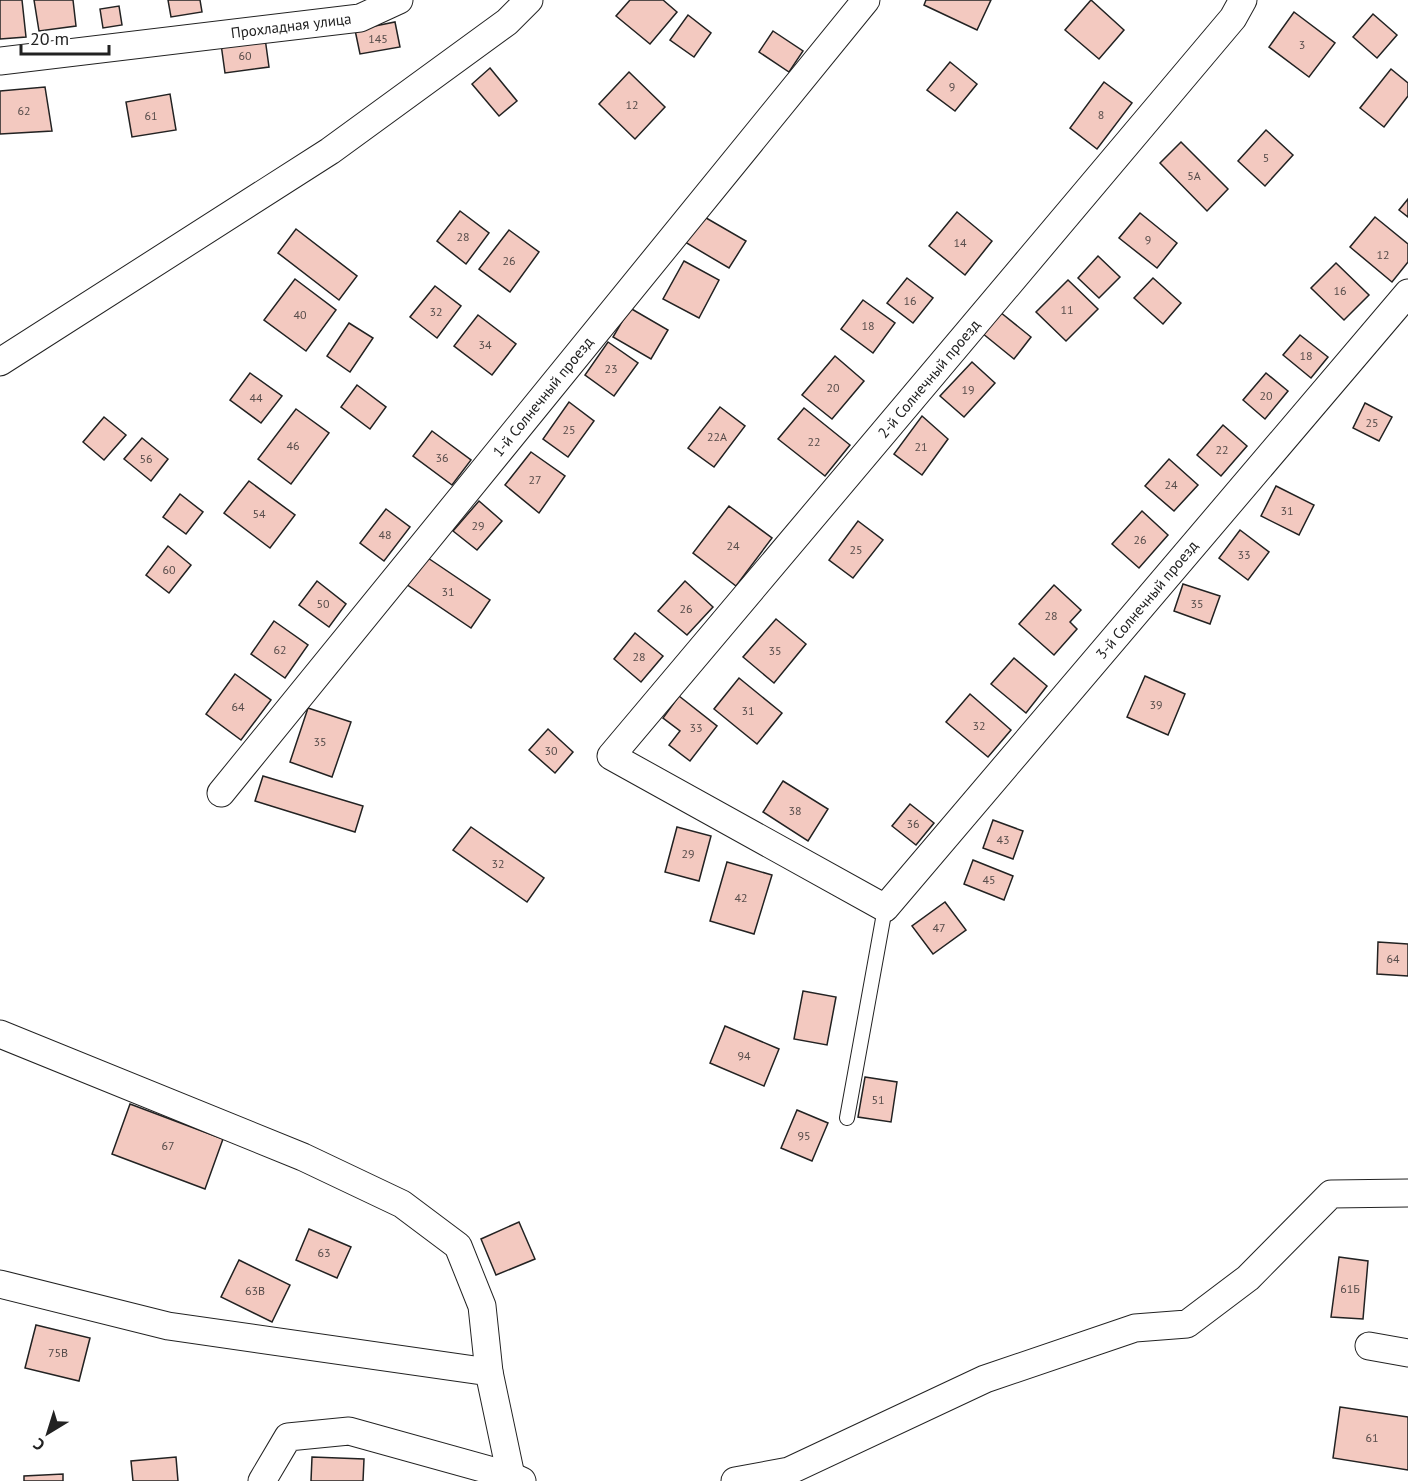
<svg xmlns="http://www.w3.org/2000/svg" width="1408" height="1481" viewBox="0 0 1408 1481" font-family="'PT Sans',sans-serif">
  <rect width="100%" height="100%" fill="#fff"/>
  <g fill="#f3c9c0" stroke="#222" stroke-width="1.5">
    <path d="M0,0H22L26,37L0,39Z"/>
    <path d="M34,0H73L76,26L39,31Z"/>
    <path d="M168,0H200L202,12L171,17Z"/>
    <path d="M630,0H663L677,12L650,44L616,16Z"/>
    <path d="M926,0H991L977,30L924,5Z"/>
    <path d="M1091,0L1124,30L1099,59L1065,30Z"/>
    <path d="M119,6L122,25L103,28L100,9Z"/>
    <path d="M1294,12L1335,43L1309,77L1269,47Z"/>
    <path d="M1373,14L1397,35L1377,58L1353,37Z"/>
    <path d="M688,15L711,33L694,57L670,40Z"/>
    <path d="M395,22L400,47L360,54L355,30Z"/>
    <path d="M773,31L803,51L789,72L759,52Z"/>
    <path d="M265,38L269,67L225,73L221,44Z"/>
    <path d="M950,62L977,84L955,111L927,90Z"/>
    <path d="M490,68L517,101L499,116L472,84Z"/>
    <path d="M1391,69L1408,83V96L1384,127L1360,108Z"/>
    <path d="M629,72L665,107L635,139L599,104Z"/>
    <path d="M1104,82L1132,103L1097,149L1070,128Z"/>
    <path d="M45,87L52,131L0,134V91Z"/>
    <path d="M170,94L176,130L132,137L126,102Z"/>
    <path d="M1266,130L1293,155L1265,186L1238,161Z"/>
    <path d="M1181,142L1228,189L1207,211L1160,163Z"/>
    <path d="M1408,199V217L1399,210Z"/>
    <path d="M460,211L489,233L466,264L437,241Z"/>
    <path d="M957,212L992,241L965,275L929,246Z"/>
    <path d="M1140,213L1177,243L1157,268L1119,238Z"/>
    <path d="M701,215L746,241L729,268L685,242Z"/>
    <path d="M1375,217L1408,244V262L1392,282L1350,247Z"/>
    <path d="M296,229L357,276L339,300L278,253Z"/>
    <path d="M509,230L539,252L510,292L479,269Z"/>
    <path d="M1098,256L1120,277L1099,298L1078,278Z"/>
    <path d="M684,261L719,280L699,318L663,299Z"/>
    <path d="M1336,263L1369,295L1344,320L1311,288Z"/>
    <path d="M907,278L933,298L913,323L887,303Z"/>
    <path d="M1153,278L1181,303L1163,324L1134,298Z"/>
    <path d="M295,279L336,310L306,351L264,320Z"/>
    <path d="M1068,280L1098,309L1066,341L1036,312Z"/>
    <path d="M435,286L461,306L437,338L410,317Z"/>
    <path d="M863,300L895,323L873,353L841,329Z"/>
    <path d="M630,308L668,330L651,359L613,337Z"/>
    <path d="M1000,312L1031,337L1014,359L982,333Z"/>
    <path d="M478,315L516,344L492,375L454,346Z"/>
    <path d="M349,323L373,338L350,372L327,356Z"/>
    <path d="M1300,335L1328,357L1311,378L1283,355Z"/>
    <path d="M608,342L638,363L614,396L585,375Z"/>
    <path d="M835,356L864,381L832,419L802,395Z"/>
    <path d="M972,362L995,383L964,417L940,396Z"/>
    <path d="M250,373L282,396L261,423L230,400Z"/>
    <path d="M1266,373L1288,391L1265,419L1243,400Z"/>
    <path d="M357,385L386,407L370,429L341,407Z"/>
    <path d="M569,402L594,421L568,457L543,439Z"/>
    <path d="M1365,403L1392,417L1379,441L1353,428Z"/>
    <path d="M720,407L745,426L714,467L688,448Z"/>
    <path d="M804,408L850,445L825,476L778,439Z"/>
    <path d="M296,409L329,433L291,484L258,459Z"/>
    <path d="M922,416L948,439L922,475L894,454Z"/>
    <path d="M104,417L126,435L104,460L83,442Z"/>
    <path d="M1223,425L1247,446L1221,476L1197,455Z"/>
    <path d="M432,431L471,460L452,485L413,456Z"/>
    <path d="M142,438L168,459L151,481L124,459Z"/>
    <path d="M531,452L565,476L539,513L505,485Z"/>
    <path d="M1169,459L1198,485L1174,511L1145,486Z"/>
    <path d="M249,481L295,515L270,548L224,513Z"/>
    <path d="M1276,486L1314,505L1299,535L1261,516Z"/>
    <path d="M180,494L203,512L186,534L163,517Z"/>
    <path d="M479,501L502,521L477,550L453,531Z"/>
    <path d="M729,506L772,538L736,586L693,553Z"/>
    <path d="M386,509L410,527L384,561L360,543Z"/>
    <path d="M1142,511L1168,535L1139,568L1112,544Z"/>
    <path d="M858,521L883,540L853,578L829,560Z"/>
    <path d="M1240,530L1269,552L1248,580L1219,558Z"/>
    <path d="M168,546L191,565L169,593L146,575Z"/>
    <path d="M425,556L490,600L471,628L406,584Z"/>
    <path d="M317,581L346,604L329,627L299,605Z"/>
    <path d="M685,581L713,607L687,635L658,611Z"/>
    <path d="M1183,584L1220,596L1210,624L1174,611Z"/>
    <path d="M1054,585L1081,610L1070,622L1077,629L1054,655L1019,624Z"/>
    <path d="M776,619L806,644L774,683L743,657Z"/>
    <path d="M274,621L308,645L285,678L251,654Z"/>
    <path d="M635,633L663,656L641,682L614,659Z"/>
    <path d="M1014,658L1047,686L1026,713L991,684Z"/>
    <path d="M235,674L271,700L241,740L206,714Z"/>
    <path d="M1145,676L1185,694L1168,735L1127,717Z"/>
    <path d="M739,678L782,713L757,744L714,709Z"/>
    <path d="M970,694L1011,730L988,757L946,722Z"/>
    <path d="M679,696L717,726L690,761L669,745L680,731L663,718Z"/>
    <path d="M308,708L351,722L332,777L290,762Z"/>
    <path d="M548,729L573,752L555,773L529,750Z"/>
    <path d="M263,776L363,806L355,832L255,801Z"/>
    <path d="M783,781L828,809L808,841L763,812Z"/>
    <path d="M910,804L934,823L916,845L892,826Z"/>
    <path d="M993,820L1023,831L1013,859L983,848Z"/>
    <path d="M471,827L544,878L527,902L453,850Z"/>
    <path d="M677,827L711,836L699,881L665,872Z"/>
    <path d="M973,860L1013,876L1004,900L964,884Z"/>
    <path d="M727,862L772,875L754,934L710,921Z"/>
    <path d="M945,902L966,930L933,954L912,926Z"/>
    <path d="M1378,942L1408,944V976L1377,974Z"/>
    <path d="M803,991L836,997L827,1045L794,1039Z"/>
    <path d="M725,1026L779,1049L764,1086L710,1063Z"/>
    <path d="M865,1077L897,1082L891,1122L858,1117Z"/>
    <path d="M130,1104L223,1139L205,1189L112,1154Z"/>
    <path d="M797,1110L828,1123L812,1161L781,1148Z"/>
    <path d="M519,1222L535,1259L496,1275L481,1239Z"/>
    <path d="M309,1229L351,1247L337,1278L296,1260Z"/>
    <path d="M1339,1257L1368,1261L1363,1319L1331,1317Z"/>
    <path d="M239,1260L290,1285L272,1322L221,1297Z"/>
    <path d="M36,1325L90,1338L79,1381L25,1368Z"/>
    <path d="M1340,1407L1408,1417V1470L1333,1458Z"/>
    <path d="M176,1457L178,1481H133L131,1461Z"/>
    <path d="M312,1457L364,1459L363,1481H311Z"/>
    <path d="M63,1474V1481H24V1476Z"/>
  </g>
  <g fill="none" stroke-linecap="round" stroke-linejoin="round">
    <defs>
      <path id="lane" d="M847,1118L885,908"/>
      <g id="street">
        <path d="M1243,0L1233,18L611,756L885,908L1408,293"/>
        <path d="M0,61L360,18L399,0"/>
        <path d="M0,362L330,151L507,22L529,0"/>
        <path d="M221,793L866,0"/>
        <path d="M0,1034L303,1157L402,1204L458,1246L482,1306L489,1372"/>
        <path d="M0,1284L168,1326L489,1372L511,1476"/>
        <path d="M1369,1346L1408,1353"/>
        <path d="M262,1481L288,1437L349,1431L511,1476L522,1481"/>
        <path d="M735,1481L789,1471L985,1379L1135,1328L1187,1324L1248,1278L1331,1194L1408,1193"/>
      </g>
    </defs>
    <use href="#lane" stroke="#222" stroke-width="16"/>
    <use href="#street" stroke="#222" stroke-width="29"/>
    <use href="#lane" stroke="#fff" stroke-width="14"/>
    <use href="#street" stroke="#fff" stroke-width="27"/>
  </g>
  <g text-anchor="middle" stroke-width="4.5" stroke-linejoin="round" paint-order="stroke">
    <g font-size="12" fill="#564c4a">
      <text x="378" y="43">145</text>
      <text x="1302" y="49">3</text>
      <text x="245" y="60">60</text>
      <text x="952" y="91">9</text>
      <text x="632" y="109">12</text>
      <text x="24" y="115">62</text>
      <text x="1101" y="119">8</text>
      <text x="151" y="120">61</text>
      <text x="1266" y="162">5</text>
      <text x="1194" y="180">5А</text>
      <text x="463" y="241">28</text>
      <text x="1148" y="244">9</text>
      <text x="960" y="247">14</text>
      <text x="1383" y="259">12</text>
      <text x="509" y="265">26</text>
      <text x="1340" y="295">16</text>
      <text x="910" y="305">16</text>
      <text x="1067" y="314">11</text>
      <text x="436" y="316">32</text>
      <text x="300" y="319">40</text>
      <text x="868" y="330">18</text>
      <text x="485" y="349">34</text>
      <text x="1306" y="360">18</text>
      <text x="611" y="373">23</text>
      <text x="833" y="392">20</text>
      <text x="968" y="394">19</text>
      <text x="1266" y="400">20</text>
      <text x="256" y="402">44</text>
      <text x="1372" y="427">25</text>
      <text x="569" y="434">25</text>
      <text x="717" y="441">22А</text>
      <text x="814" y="446">22</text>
      <text x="293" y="450">46</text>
      <text x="921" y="451">21</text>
      <text x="1222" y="454">22</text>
      <text x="442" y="462">36</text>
      <text x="146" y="463">56</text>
      <text x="535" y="484">27</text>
      <text x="1171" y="489">24</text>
      <text x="1287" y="515">31</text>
      <text x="259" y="518">54</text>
      <text x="478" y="530">29</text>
      <text x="385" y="539">48</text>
      <text x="1140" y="544">26</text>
      <text x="733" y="550">24</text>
      <text x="856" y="554">25</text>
      <text x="1244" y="559">33</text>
      <text x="169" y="574">60</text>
      <text x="448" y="596">31</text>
      <text x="323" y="608">50</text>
      <text x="1197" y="608">35</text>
      <text x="686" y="613">26</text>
      <text x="1051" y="620">28</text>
      <text x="280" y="654">62</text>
      <text x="775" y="655">35</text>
      <text x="639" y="661">28</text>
      <text x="1156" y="709">39</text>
      <text x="238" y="711">64</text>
      <text x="748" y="715">31</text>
      <text x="979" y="730">32</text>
      <text x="696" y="732">33</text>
      <text x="320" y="746">35</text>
      <text x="551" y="755">30</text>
      <text x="795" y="815">38</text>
      <text x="913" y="828">36</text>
      <text x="1003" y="844">43</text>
      <text x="688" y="858">29</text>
      <text x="498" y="868">32</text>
      <text x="989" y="884">45</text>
      <text x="741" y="902">42</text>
      <text x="939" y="932">47</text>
      <text x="1393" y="963">64</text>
      <text x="744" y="1060">94</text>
      <text x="878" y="1104">51</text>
      <text x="804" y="1140">95</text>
      <text x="168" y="1150">67</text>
      <text x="324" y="1257">63</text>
      <text x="1350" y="1293">61Б</text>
      <text x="255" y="1295">63В</text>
      <text x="58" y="1357">75В</text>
      <text x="1372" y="1442">61</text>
    </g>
    <g font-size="15" fill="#222" stroke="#fff">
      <text transform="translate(291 26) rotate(-7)" y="5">Прохладная улица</text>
      <text transform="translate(929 379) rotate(-50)" y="5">2-й Солнечный проезд</text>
      <text transform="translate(543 397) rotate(-51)" y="5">1-й Солнечный проезд</text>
      <text transform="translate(1147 600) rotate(-50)" y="5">3-й Солнечный проезд</text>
    </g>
  </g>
  <g transform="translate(48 1433) rotate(218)" stroke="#ffffff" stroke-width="4.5" paint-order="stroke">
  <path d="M0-4.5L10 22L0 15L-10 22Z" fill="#222222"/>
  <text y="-9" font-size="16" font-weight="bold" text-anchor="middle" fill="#222222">С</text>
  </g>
  <path d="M21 45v9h88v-9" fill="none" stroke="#222222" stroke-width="3"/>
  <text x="30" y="45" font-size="18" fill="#222222" stroke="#ffffff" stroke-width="4.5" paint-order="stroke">20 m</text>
</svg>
